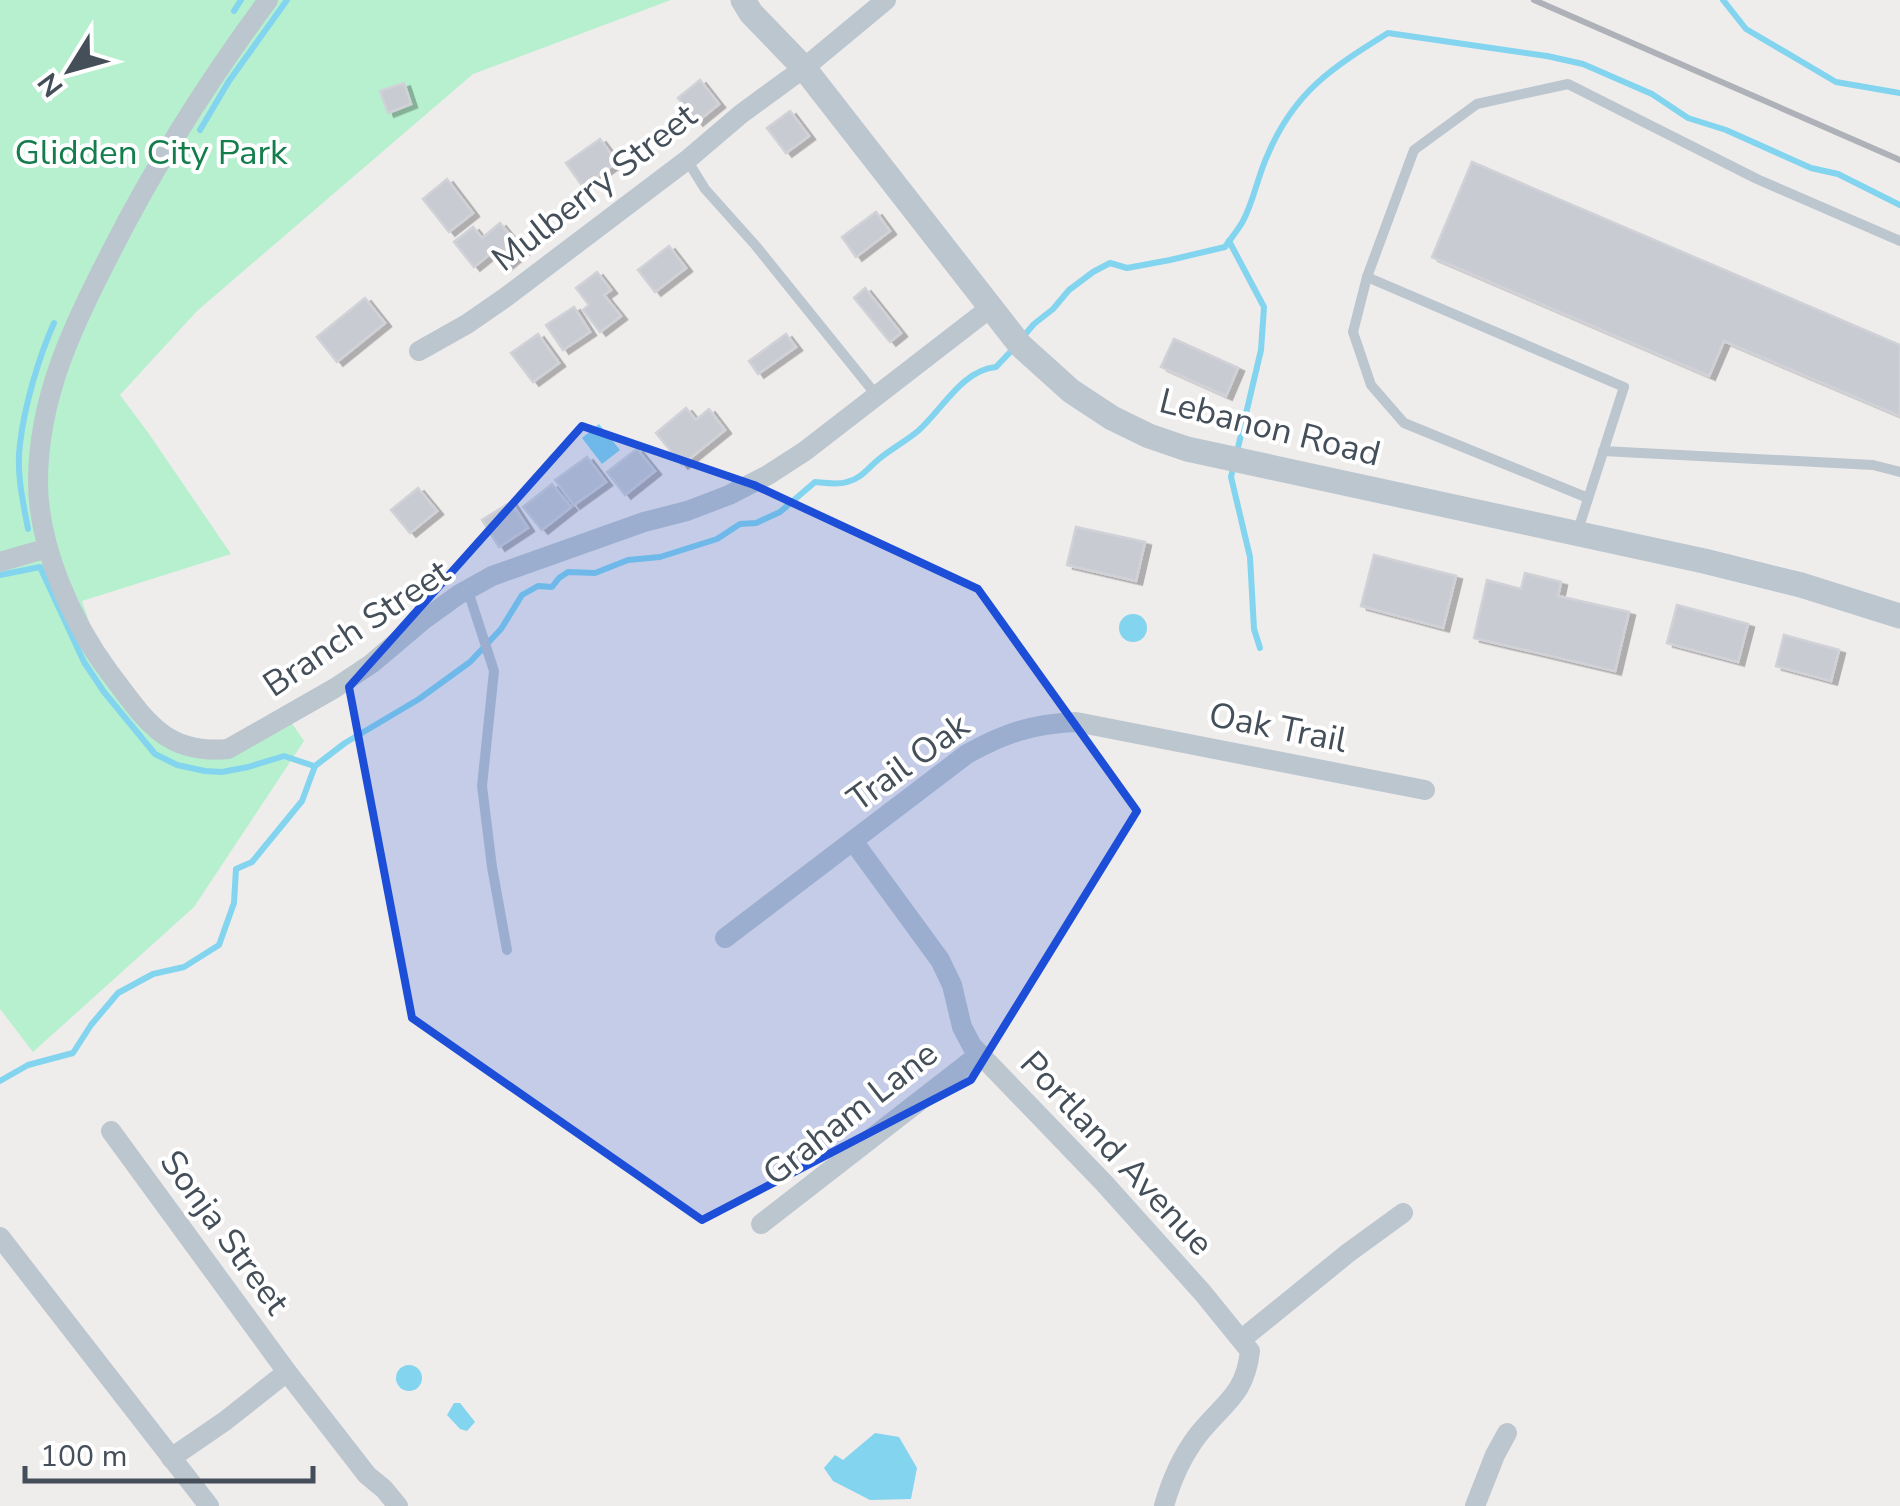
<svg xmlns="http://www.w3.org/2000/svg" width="1900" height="1506" viewBox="0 0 1900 1506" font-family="'Nunito Sans',sans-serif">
  <defs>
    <filter id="shadow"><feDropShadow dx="6" dy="3.5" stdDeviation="0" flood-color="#0004"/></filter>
  </defs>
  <rect width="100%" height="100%" fill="#efecec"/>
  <path fill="#b7f0cf" d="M0,0H671L473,74L197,311L120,395L147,431L231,554L82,601L104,665L168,738L209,751L287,716L304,741L194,907L33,1052L0,1009Z"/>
  <g fill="#82d4ef">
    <path d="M599,424L620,450L602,464L582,438Z"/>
    <circle cx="1133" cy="628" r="14"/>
    <circle cx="409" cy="1378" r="13"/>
    <path d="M454,1403H460L475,1422L467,1431L460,1429L447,1415Z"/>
    <path d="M875,1433L899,1437L917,1468L911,1499L870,1500L833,1481L824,1468L835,1455L843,1460Z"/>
  </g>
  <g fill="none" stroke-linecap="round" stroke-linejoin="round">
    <g stroke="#82d4ef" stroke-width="6">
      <path d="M1723,0L1746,29L1836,82L1900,93"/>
      <path d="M234,11L241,0"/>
      <path d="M200,130L229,81L287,0"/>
      <path d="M1229,241L1264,307L1261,350L1236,456"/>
      <path d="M1021,339L1034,324L1053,309L1069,290L1093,272L1110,263L1127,268L1170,260L1225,247C1231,238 1238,230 1243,221C1254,200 1258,175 1268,154C1295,91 1332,68 1388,33L1547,56L1583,64L1652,94L1688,118L1726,130L1811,168L1838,174L1900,205"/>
      <path d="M1233,468L1231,477L1250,557L1254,629L1260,648"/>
      <path d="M28,529C23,502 16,472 20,444C24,407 39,356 54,323"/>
      <path d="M0,575L40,567L84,662L104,692L155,754L177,765L205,771L222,772L248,767L284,756L314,766"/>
      <path d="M0,1081L28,1065L73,1053L91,1025L118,993L153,974L184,967L219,945L234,903L236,869L252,862L302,801L315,766L345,743L419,699L470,662L501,629L522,595L538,586L552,587L559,578L568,572L595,573L628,560L660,557L717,539L740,524L756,523L780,512L815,482C826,483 837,485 847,482C861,479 868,468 879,459C891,449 906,441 918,431C942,410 962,370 996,367L1013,349"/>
    </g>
  </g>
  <g fill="#c8cbd1" stroke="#d0d2d8" stroke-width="2.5" filter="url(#shadow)">
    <path d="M700,80L719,104L697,122L678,98Z"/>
    <path d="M404,83L411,104L388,113L380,91Z"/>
    <path d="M790,111L809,136L786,153L767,128Z"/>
    <path d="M600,139L617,162L583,187L566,163Z"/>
    <path d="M1472,162L1900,345V416L1724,341L1709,376L1432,257Z"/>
    <path d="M447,179L473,213L449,232L423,199Z"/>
    <path d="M876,212L890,231L856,257L842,237Z"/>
    <path d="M500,223L523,251L502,269L490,254L474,267L454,242L473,227L482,238Z"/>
    <path d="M669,246L686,268L655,292L638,270Z"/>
    <path d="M597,272L611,290L604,295L621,316L600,332L583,310L589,305L576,288Z"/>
    <path d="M865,288L901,333L890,342L854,298Z"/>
    <path d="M365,298L385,323L337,362L317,337Z"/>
    <path d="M574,307L590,332L563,350L546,325Z"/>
    <path d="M538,334L559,363L533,382L511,353Z"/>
    <path d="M786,334L796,347L758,374L749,361Z"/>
    <path d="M1174,339L1238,368L1226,396L1161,367Z"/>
    <path d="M686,408L696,420L709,409L725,430L682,465L656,433Z"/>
    <path d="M637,449L655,471L625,495L607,472Z"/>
    <path d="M587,457L606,482L574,505L555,480Z"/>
    <path d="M552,484L571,507L542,530L523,507Z"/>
    <path d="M418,488L437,511L410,533L391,510Z"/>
    <path d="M511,502L528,528L499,547L482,520Z"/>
    <path d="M1076,527L1145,542L1136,581L1067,565Z"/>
    <path d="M1374,555L1456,576L1443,628L1361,606Z"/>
    <path d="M1525,573L1561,582L1558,596L1629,612L1615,671L1474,638L1487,580L1521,589Z"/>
    <path d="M1677,605L1748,624L1738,662L1667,643Z"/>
    <path d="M1784,635L1839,650L1831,681L1776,666Z"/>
  </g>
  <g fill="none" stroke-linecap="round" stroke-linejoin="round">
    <g stroke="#bcc6cf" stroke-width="10">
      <path d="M687,160L705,189L756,246L877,396"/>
      <path d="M1367,277L1353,332L1371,385L1404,423L1588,498"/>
      <path d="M1603,451L1873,465L1900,472"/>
      <path d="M1577,533L1624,387L1367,277L1414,150L1477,104L1568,84L1757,179L1900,241"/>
      <path d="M468,591L494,671L482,786L492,867L507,950"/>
    </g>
    <g stroke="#bcc6cf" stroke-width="20">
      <path d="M268,0C209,80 156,163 111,252C73,325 38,398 38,482C38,545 71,621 109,672C144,718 164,755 228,749L335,688L371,664L422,621L458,595L492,576L644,522L687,511L729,495L768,475L805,451L990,308"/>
      <path d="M419,351L467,324L506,297L687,160L741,114L804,68L886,0"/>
      <path d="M0,562L48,548"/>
      <path d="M853,841L940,960L952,985L962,1027L972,1046L1104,1183L1202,1292L1250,1351C1245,1396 1223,1403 1198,1435C1182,1456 1171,1481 1164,1506"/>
      <path d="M725,938L967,754C1005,733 1032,724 1076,722L1425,790"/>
      <path d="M111,1131L287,1372L367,1475L384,1489L398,1506"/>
      <path d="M761,1224L980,1054"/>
      <path d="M0,1237L209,1506"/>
      <path d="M1242,1339L1348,1253L1403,1213"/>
      <path d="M171,1458L225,1421L287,1372"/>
      <path d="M1475,1506L1495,1455L1507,1433"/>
    </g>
    <path stroke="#bcc6cf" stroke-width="25" d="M743,0L751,13L804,68L1020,345L1071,391L1112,418L1149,436L1187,449L1704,561L1801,585L1900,616"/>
    <path stroke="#aeb1b7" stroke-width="6" d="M1534,0L1900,160"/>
  </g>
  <path fill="#1d4ed8" fill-opacity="0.2" stroke="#1d4ed8" stroke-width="8" stroke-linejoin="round" d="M582,426L754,485L978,589L1137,811L971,1080L702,1220L412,1018L349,687Z"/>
  <g text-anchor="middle" stroke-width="8" stroke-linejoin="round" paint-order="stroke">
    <g font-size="35" fill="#137d4c" stroke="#fff">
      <text x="151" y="164">Glidden City Park</text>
    </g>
    <g font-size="35" fill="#444f5a" stroke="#fff">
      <text transform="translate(594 187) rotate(-38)" y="12">Mulberry Street</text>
      <text transform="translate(1270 427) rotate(14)" y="12">Lebanon Road</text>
      <text transform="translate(356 628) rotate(-34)" y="12">Branch Street</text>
      <text transform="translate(1278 727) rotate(11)" y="12">Oak Trail</text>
      <text transform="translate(908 762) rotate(-36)" y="12">Trail Oak</text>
      <text transform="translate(850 1113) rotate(-38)" y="12">Graham Lane</text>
      <text transform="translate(1117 1153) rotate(47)" y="12">Portland Avenue</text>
      <text transform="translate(225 1232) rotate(54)" y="12">Sonja Street</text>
    </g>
  </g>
  <g transform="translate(70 70) rotate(233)" stroke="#ffffff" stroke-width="8" paint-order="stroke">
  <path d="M0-8L18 38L0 25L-18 38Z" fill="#444f5a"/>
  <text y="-15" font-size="28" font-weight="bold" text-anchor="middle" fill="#444f5a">N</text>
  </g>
  <path d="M25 1466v15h288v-15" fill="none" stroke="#444f5a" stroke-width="5"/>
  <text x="40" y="1466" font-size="30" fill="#444f5a" stroke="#ffffff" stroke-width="8" paint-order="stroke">100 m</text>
</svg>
